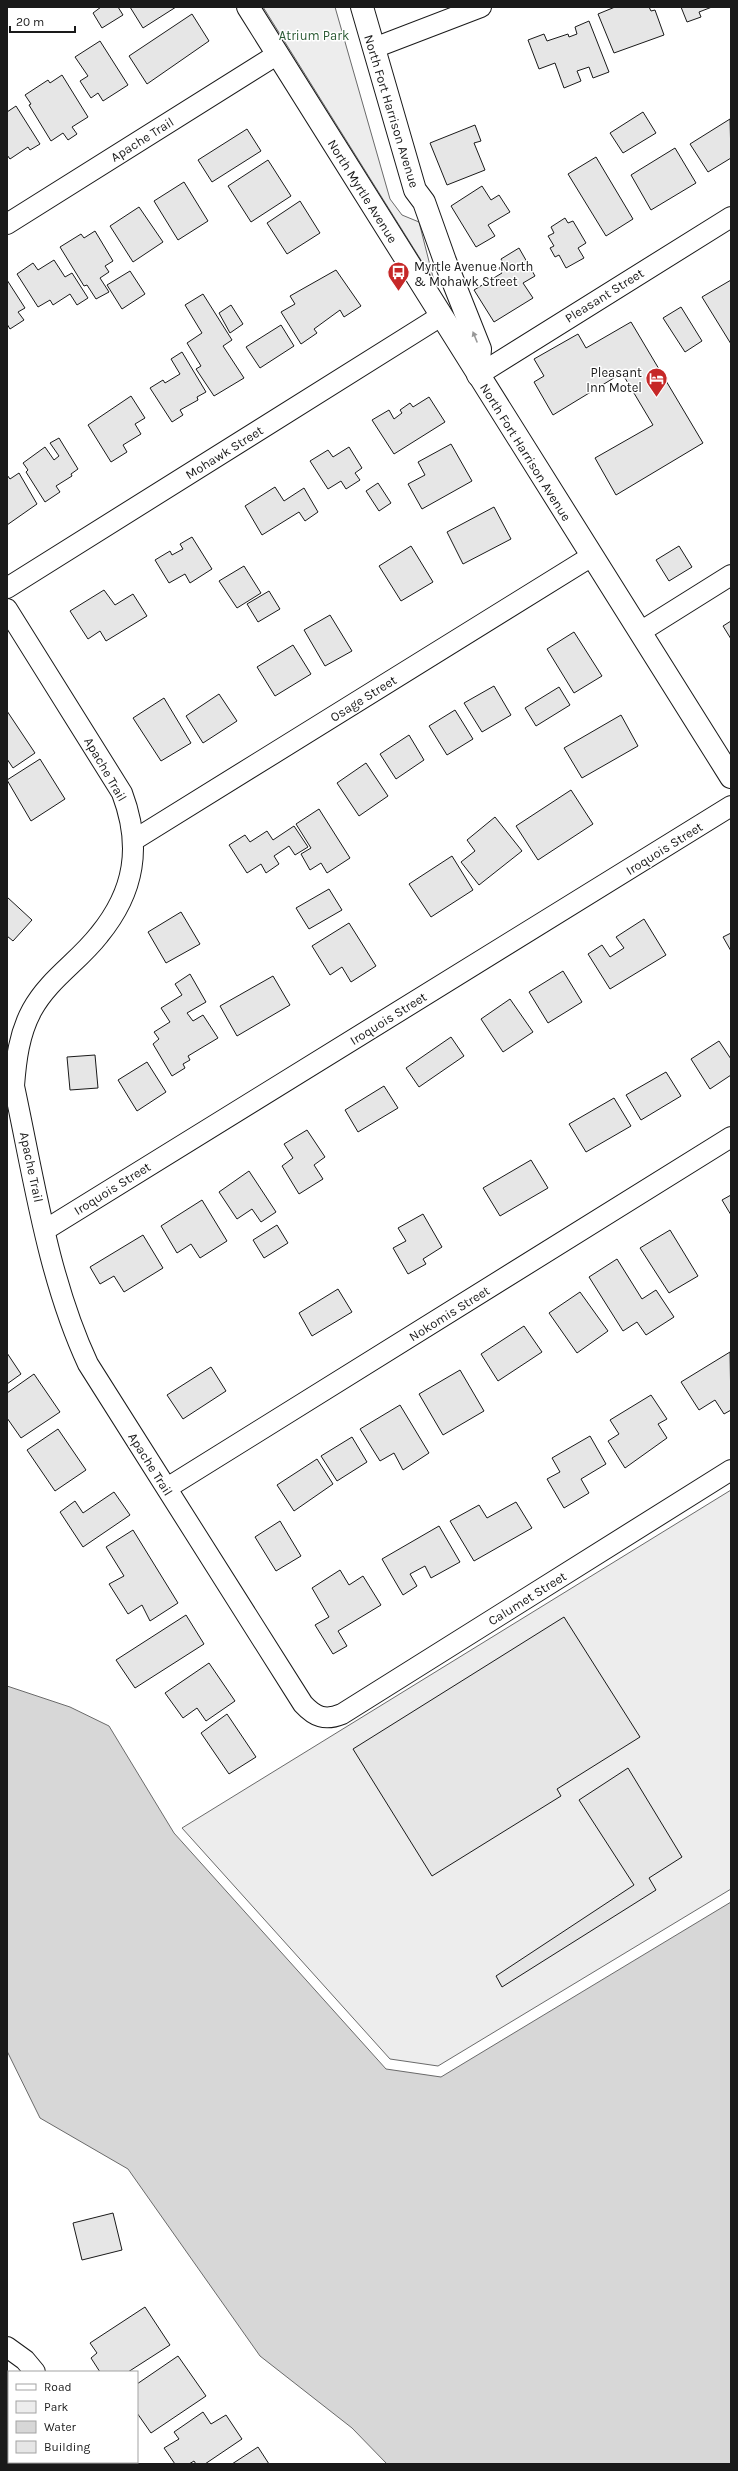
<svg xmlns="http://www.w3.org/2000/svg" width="738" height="2471" viewBox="0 0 738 2471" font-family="Karla,sans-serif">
  <rect width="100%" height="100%" fill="#fff"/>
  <g fill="#ededed" stroke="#6a6a6a">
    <path d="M263,7H335L390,199L402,215L419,222L434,281Z"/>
    <path d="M731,1490V1889L438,2066L390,2059L182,1828Z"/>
  </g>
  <path fill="#d7d7d7" stroke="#6a6a6a" d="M7,1686L70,1707L109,1726L174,1833L386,2069L441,2077L731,1902V2464H387L352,2428L260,2356L128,2169L40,2118L7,2051Z"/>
  <g fill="#e6e6e6" stroke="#1a1a1a">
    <path d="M101,7H118L123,15L102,28L93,13Z"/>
    <path d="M130,7H176L143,28Z"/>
    <path d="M615,7H649L651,11L655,10L664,35L614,53L598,14Z"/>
    <path d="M681,7H712L699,12L701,17L687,22Z"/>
    <path d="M192,14L209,41L147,84L129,56Z"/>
    <path d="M589,21L609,72L593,78L589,67L577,71L581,81L564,88L555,63L539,69L528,40L544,34L547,41L568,34L569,37L577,34L575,27Z"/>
    <path d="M100,41L128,85L103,101L98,93L91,98L80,81L88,76L75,57Z"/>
    <path d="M62,75L88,117L72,127L77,134L68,140L63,133L51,141L29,105L31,104L25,95L48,80L50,83Z"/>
    <path d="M16,106L40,144L30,150L28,147L10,159L7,155V112Z"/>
    <path d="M643,112L656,133L623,153L610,133Z"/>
    <path d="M730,119L731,158L708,172L690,144Z"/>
    <path d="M475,125L481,141L474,143L485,170L447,185L430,143Z"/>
    <path d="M247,129L261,151L212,182L198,160Z"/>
    <path d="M675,148L696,183L651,210L631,175Z"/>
    <path d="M596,157L633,219L606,236L568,174Z"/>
    <path d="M268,160L291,196L251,222L228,186Z"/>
    <path d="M184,182L208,221L178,240L154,201Z"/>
    <path d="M482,186L491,200L499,195L510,212L488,225L495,236L476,247L451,206Z"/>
    <path d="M300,201L320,233L287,254L267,223Z"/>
    <path d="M139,207L163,242L133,262L110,226Z"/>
    <path d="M565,218L568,223L573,221L586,243L578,248L584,258L566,268L559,255L555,257L550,248L554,246L548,236L554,233L551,227Z"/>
    <path d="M95,231L113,261L105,266L109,272L100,278L109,292L96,299L87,285L84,286L60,247L81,234L84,238Z"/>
    <path d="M519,248L535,276L523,283L533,298L494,322L474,290L502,273L499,268L504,265L501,259Z"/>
    <path d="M54,260L65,277L72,273L88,298L77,305L70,294L53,305L50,300L38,307L17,274L33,263L38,270Z"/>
    <path d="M336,270L361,306L344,317L340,310L314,329L317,333L301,344L281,312L295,304L290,296Z"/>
    <path d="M130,271L145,294L122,309L107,285Z"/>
    <path d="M7,280L25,308L18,312L24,320L10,329L7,324Z"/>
    <path d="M731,280V344L702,297Z"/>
    <path d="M203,294L232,340L223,346L244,378L214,396L196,369L201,366L187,343L202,333L185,305Z"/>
    <path d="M231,305L243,324L230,333L219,313Z"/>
    <path d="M681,307L702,341L685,352L663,318Z"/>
    <path d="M631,322L703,443L616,495L595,458L653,425L622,373L553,415L534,382L544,376L534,359L578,334L586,348Z"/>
    <path d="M281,325L294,346L260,368L246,347Z"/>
    <path d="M182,352L206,392L197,397L198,400L180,410L183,415L172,422L150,388L163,380L165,383L180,374L171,359Z"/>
    <path d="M131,396L145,418L135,424L141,434L123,445L127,452L111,462L88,425Z"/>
    <path d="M429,397L445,422L394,454L372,420L389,410L394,419L402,413L400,410L410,403L413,407Z"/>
    <path d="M59,438L78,469L71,474L72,476L56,486L60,492L45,502L26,472L28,470L23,463L45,447L54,460L59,456L50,443Z"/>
    <path d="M451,444L472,481L422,509L408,484L425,475L418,462Z"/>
    <path d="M349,447L362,468L355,473L360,480L346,489L341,481L328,489L310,461L328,450L333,457Z"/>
    <path d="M19,473L37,504L7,525V475L10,479Z"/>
    <path d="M378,483L391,503L379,511L366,491Z"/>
    <path d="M275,487L284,501L304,488L318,512L305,521L299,512L262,535L245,506Z"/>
    <path d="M494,507L511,539L463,564L447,532Z"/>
    <path d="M192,537L212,569L190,583L185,574L169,583L155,560L170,551L172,555L183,549L180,544Z"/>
    <path d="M411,546L433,582L401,601L379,566Z"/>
    <path d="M679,546L692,567L669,581L656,560Z"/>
    <path d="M244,566L261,593L237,608L219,581Z"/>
    <path d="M104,590L115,605L133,594L147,616L106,641L100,631L88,639L70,611Z"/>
    <path d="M269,591L280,609L258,622L247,604Z"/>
    <path d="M330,615L352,651L325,666L304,630Z"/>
    <path d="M731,621V639L723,626Z"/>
    <path d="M574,632L602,676L574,693L547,649Z"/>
    <path d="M293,645L311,674L275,696L257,667Z"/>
    <path d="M494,686L511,715L482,732L464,703Z"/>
    <path d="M559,687L570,705L536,726L525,708Z"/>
    <path d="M219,694L237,721L203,743L186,716Z"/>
    <path d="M164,698L191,743L161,761L133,718Z"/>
    <path d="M455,710L473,739L447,755L429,726Z"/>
    <path d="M7,711L35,753L13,768L7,759Z"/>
    <path d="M621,715L638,746L582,778L564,748Z"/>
    <path d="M409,735L424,760L396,779L380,754Z"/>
    <path d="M40,759L65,799L31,821L7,780Z"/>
    <path d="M366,763L388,796L359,816L337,783Z"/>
    <path d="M571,790L593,824L538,860L516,826Z"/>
    <path d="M319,809L350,858L327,873L321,863L310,870L301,854L311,848L296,824Z"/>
    <path d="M495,817L522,851L479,885L461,862L475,851L467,840Z"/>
    <path d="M294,826L308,847L295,855L289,846L274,856L279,864L266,873L261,864L247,873L229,845L245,835L250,842L267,831L273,840Z"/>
    <path d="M452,856L473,890L431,917L409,884Z"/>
    <path d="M329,889L342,910L309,929L296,908Z"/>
    <path d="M7,897L32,920L13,941L7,936Z"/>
    <path d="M181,912L200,944L166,963L148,932Z"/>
    <path d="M644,919L666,955L610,989L588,954L602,945L610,957L624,948L616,937Z"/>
    <path d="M349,923L376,966L351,982L342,967L330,975L312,946Z"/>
    <path d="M731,933V951L723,937Z"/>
    <path d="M563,971L582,1002L548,1023L529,992Z"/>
    <path d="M190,974L206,1002L187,1013L193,1021L203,1015L218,1038L188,1056L190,1060L183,1064L185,1068L172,1076L153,1044L159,1039L154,1032L170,1022L161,1008L182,995L175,984Z"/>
    <path d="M273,976L290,1005L237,1036L220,1006Z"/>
    <path d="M510,999L533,1032L503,1052L481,1019Z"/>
    <path d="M451,1037L464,1056L419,1087L406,1068Z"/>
    <path d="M719,1041L731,1059V1075L710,1089L691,1059Z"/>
    <path d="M95,1055L98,1088L70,1090L67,1057Z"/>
    <path d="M147,1062L166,1092L137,1111L118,1080Z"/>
    <path d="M666,1072L681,1096L641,1120L626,1095Z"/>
    <path d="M384,1086L398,1108L358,1132L345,1110Z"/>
    <path d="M614,1098L631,1126L586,1152L569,1124Z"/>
    <path d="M307,1130L325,1157L314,1165L323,1179L299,1194L282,1166L293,1158L284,1144Z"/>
    <path d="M531,1160L548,1188L500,1216L483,1188Z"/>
    <path d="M249,1171L276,1212L261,1222L252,1209L237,1219L219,1192Z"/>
    <path d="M731,1195V1215L722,1200Z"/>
    <path d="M202,1200L227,1241L200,1258L191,1244L177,1253L161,1226Z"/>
    <path d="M423,1214L442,1247L423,1259L426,1264L408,1274L393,1248L406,1241L398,1228Z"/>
    <path d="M277,1225L288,1243L264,1258L253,1240Z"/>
    <path d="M670,1230L698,1276L669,1293L640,1248Z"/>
    <path d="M143,1235L163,1268L124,1292L114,1276L100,1284L90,1267Z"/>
    <path d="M617,1259L642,1299L656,1290L674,1317L646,1335L637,1322L623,1331L589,1277Z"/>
    <path d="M338,1289L352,1312L312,1336L299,1313Z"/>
    <path d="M580,1292L608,1331L577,1353L549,1313Z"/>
    <path d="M524,1326L542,1352L498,1381L481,1354Z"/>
    <path d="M730,1352L731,1410L724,1414L715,1400L699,1410L681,1382Z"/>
    <path d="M7,1353L21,1374L7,1384Z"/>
    <path d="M211,1367L226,1391L183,1419L167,1395Z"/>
    <path d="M460,1370L484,1411L443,1435L419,1394Z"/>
    <path d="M34,1374L60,1412L21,1438L7,1418V1393Z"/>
    <path d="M651,1395L667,1419L658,1424L667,1438L625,1468L608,1441L619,1434L610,1420Z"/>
    <path d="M400,1405L429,1453L403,1470L394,1453L380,1461L360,1429Z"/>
    <path d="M58,1429L86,1470L55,1491L27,1450Z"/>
    <path d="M590,1436L606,1464L581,1479L589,1493L564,1508L547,1479L560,1472L552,1458Z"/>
    <path d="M352,1437L367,1462L337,1481L321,1456Z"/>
    <path d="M317,1459L333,1484L294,1511L277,1485Z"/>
    <path d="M114,1492L130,1515L83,1547L60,1512L75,1501L83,1513Z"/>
    <path d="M516,1502L532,1528L474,1561L450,1521L479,1505L487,1518Z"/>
    <path d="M280,1521L301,1556L276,1571L255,1537Z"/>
    <path d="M439,1526L460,1562L431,1578L425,1566L410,1574L417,1586L403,1595L382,1559Z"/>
    <path d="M133,1530L178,1603L150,1621L142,1605L128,1614L109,1584L124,1576L106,1547Z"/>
    <path d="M340,1570L349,1585L363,1576L381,1605L338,1631L347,1646L333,1654L315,1625L329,1617L312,1588Z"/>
    <path d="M186,1615L204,1644L135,1688L116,1660Z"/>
    <path d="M564,1617L640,1737L557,1789L561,1796L432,1876L353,1749Z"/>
    <path d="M209,1663L235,1701L206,1721L197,1708L183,1718L165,1693Z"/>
    <path d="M227,1714L256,1757L229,1774L201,1733Z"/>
    <path d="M628,1768L682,1857L649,1878L656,1890L502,1987L496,1976L634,1885L579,1800Z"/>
    <path d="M113,2213L122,2250L82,2260L73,2223Z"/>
    <path d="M145,2307L170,2345L128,2372H100L91,2358L97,2353L90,2343Z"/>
    <path d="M178,2356L206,2396L151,2433L137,2413V2384Z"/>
    <path d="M203,2412L211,2424L226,2415L242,2439L205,2464H196L194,2461L189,2464H175L164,2448L179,2439L174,2432Z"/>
    <path d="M258,2447L269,2464H232Z"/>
  </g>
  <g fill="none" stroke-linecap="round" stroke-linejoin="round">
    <defs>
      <g id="street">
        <path d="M374,48L481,7"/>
        <path d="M7,224L278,54"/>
        <path d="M478,375L731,217"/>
        <path d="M7,588L441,316"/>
        <path d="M7,609L122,793C142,846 135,891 99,935C78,962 49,979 32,1010C19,1034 16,1060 14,1086C34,1179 48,1278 88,1364L303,1704C315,1717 325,1721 342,1714L731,1470"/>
        <path d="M640,632L731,575"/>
        <path d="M134,840L592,556"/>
        <path d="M45,1230L731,806"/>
        <path d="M167,1488L731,1137"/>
        <path d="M7,2347L25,2360L35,2372"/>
        <path d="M114,2462L116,2464"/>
      </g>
      <g id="secondary">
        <path d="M248,7L731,777"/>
        <path d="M362,7L415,190L424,202L445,261L480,349L478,375"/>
      </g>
    </defs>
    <use href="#street" stroke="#1a1a1a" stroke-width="22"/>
    <use href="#secondary" stroke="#1a1a1a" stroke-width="24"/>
    <use href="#street" stroke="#fff" stroke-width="20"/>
    <use href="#secondary" stroke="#fff" stroke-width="22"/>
  </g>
  <defs><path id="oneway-solid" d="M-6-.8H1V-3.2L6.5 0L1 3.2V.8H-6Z"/></defs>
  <use fill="#989898" href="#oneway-solid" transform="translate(475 337) rotate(-112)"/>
  <defs>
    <symbol id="bus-pin" viewBox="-11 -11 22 30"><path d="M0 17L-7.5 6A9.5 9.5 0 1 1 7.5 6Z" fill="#c62828" stroke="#fff"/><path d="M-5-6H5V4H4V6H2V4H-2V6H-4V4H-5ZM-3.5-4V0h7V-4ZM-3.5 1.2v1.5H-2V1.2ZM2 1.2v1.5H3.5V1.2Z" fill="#fff"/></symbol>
    <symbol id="hotel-pin" viewBox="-11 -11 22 30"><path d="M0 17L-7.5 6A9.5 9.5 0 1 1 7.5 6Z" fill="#c62828" stroke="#fff"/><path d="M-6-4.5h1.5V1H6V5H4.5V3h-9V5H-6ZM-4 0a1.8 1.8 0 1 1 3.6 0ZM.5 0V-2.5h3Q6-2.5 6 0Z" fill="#fff"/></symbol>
  </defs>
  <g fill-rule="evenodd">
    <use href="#bus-pin" x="386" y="260" width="25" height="34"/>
    <use href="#hotel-pin" x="644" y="366" width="25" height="34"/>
  </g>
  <g text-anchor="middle" stroke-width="3" stroke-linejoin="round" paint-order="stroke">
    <g font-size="13" fill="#2b5a34" stroke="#fff">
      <text x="314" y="40">Atrium Park</text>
    </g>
    <g font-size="13" fill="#1a1a1a" stroke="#fff">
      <text transform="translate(392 111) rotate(73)" y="5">North Fort Harrison Avenue</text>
      <text transform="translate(142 139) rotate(-32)" y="5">Apache Trail</text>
      <text transform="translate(363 191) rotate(58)" y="5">North Myrtle Avenue</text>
      <text transform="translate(604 295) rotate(-32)" y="5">Pleasant Street</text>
      <text transform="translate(224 452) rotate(-32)" y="5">Mohawk Street</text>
      <text transform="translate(526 452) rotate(58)" y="5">North Fort Harrison Avenue</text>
      <text transform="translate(363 698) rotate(-32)" y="5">Osage Street</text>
      <text transform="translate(106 769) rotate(60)" y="5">Apache Trail</text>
      <text transform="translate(664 848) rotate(-32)" y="5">Iroquois Street</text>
      <text transform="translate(388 1018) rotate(-32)" y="5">Iroquois Street</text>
      <text transform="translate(32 1167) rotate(78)" y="5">Apache Trail</text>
      <text transform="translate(112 1188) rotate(-32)" y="5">Iroquois Street</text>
      <text transform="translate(449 1313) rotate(-32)" y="5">Nokomis Street</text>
      <text transform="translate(151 1464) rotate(58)" y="5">Apache Trail</text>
      <text transform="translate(527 1598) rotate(-32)" y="5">Calumet Street</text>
    </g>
    <g font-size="13" fill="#1a1a1a" stroke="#fff" text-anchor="start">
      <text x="414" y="271">Myrtle Avenue North<tspan x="414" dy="15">&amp; Mohawk Street</tspan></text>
      <text x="642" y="377" text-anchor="end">Pleasant<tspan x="642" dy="15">Inn Motel</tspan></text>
    </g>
  </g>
  <rect width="738" height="2471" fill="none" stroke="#1a1a1a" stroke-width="16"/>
  <rect x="8" y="2371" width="130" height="92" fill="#ffffff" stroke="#a3a3a3"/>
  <rect x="16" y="2384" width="20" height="6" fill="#ffffff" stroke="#a3a3a3"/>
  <text x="44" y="2391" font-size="12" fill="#1a1a1a">Road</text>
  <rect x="16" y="2401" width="20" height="12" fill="#ededed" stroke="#a3a3a3"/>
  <text x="44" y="2411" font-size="12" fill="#1a1a1a">Park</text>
  <rect x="16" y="2421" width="20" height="12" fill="#d7d7d7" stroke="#a3a3a3"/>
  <text x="44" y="2431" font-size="12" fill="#1a1a1a">Water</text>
  <rect x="16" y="2441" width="20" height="12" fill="#e6e6e6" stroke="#a3a3a3"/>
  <text x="44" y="2451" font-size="12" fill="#1a1a1a">Building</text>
  <path d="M10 26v6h65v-6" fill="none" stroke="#1a1a1a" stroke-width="2"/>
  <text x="16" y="26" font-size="12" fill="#1a1a1a" stroke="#ffffff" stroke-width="3" paint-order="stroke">20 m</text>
</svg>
